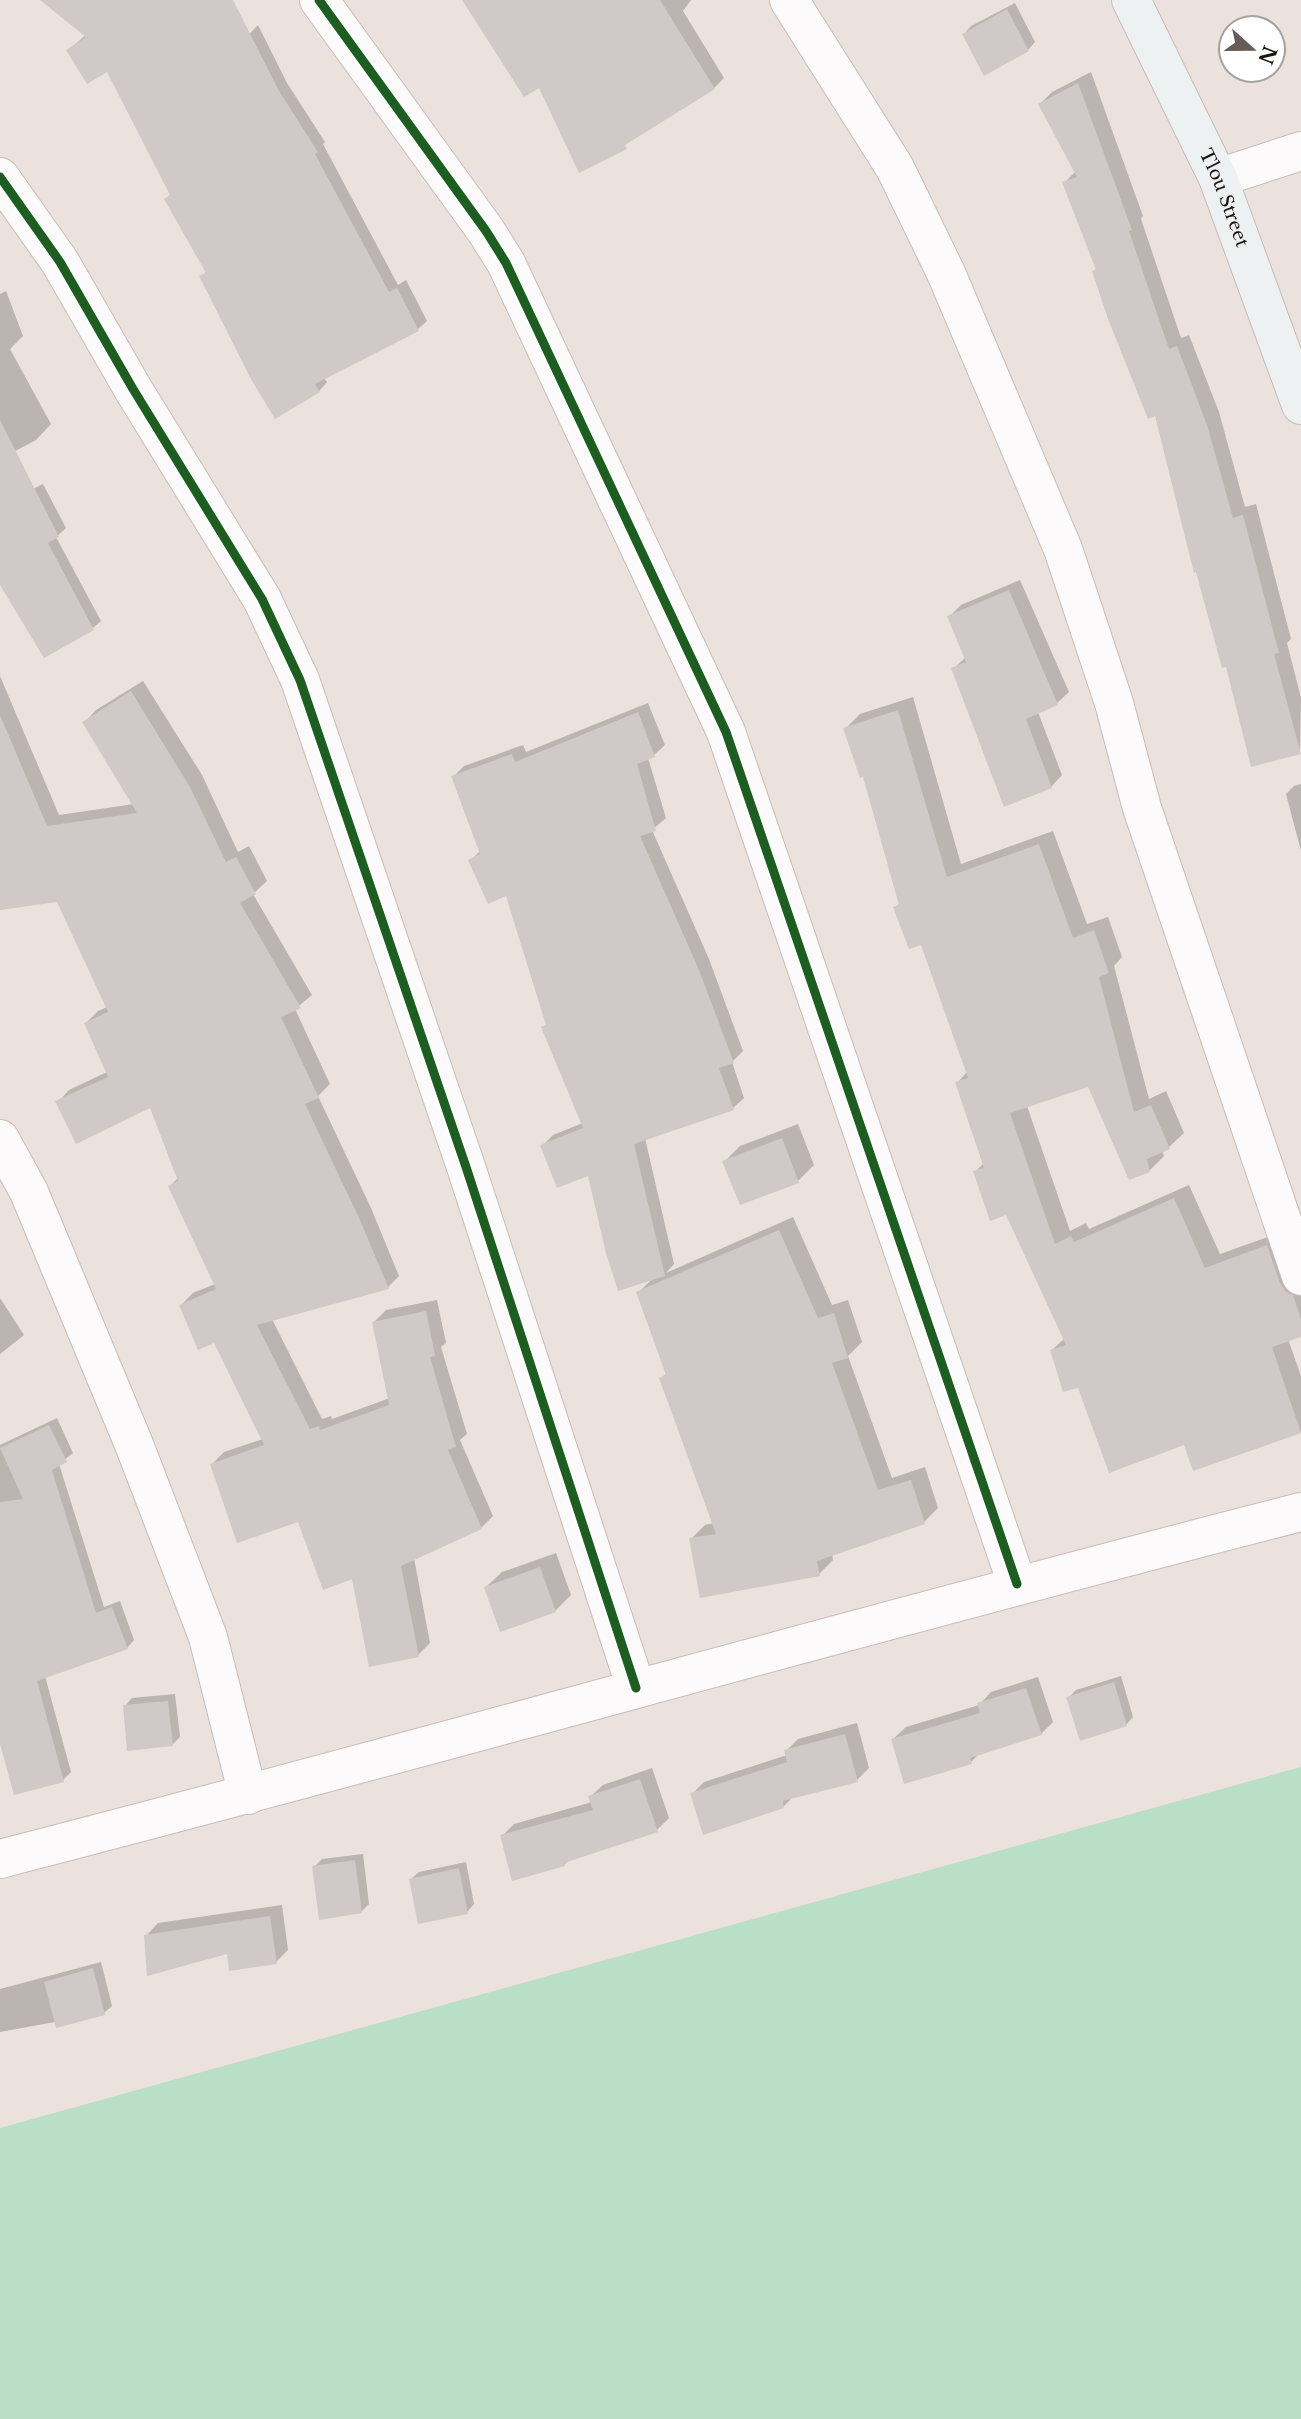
<svg xmlns="http://www.w3.org/2000/svg" width="1301" height="2419" viewBox="0 0 1301 2419" font-family="'Libre Baskerville',serif">
  <rect width="100%" height="100%" fill="#ebe1dd"/>
  <path fill="#badfc7" d="M1301,1767V2419H0V2128Z"/>
  <g fill="#0003">
    <path d="M43,0H145L222,62L258,25L287,83L325,142L323,144L398,285L406,280L427,321L418,329L324,378L327,382L319,391L201,277L207,271L166,199L172,193L107,70L68,50L86,35Z"/>
    <path d="M602,0H691L683,11L724,78L714,88Z"/>
    <path d="M1015,3L1035,42L1028,50L964,34L971,26Z"/>
    <path d="M1091,72L1143,216L1141,219L1181,338L1189,335L1219,412L1245,507L1256,504L1291,639L1287,643L1301,698L1300,753L1228,665L1157,414L1094,271L1097,268L1064,183L1076,171L1040,104L1052,92Z"/>
    <path d="M6,291L23,336L10,349L51,424L36,440L0,459V294Z"/>
    <path d="M0,475L31,490L43,484L66,528L56,537L101,621L93,628L0,526Z"/>
    <path d="M1020,580L1069,692L1057,703L1038,712L1062,775L1051,787L953,669L966,657L950,616L961,605Z"/>
    <path d="M0,676L59,815L134,804L85,722L96,710L143,681L202,775L238,852L249,846L267,881L253,894L312,995L295,1009L330,1084L318,1096L371,1208L399,1276L388,1287L272,1319L322,1419L331,1416L332,1419L390,1398L374,1322L386,1310L437,1300L446,1343L441,1347L467,1434L460,1440L493,1516L481,1528L414,1558L430,1643L418,1655L353,1577L299,1520L212,1464L224,1452L263,1439L215,1341L181,1305L193,1293L215,1284L170,1186L178,1178L151,1106L58,1102L69,1090L107,1072L86,1023L98,1011L107,1007L58,900L0,908Z"/>
    <path d="M913,697L961,864L1053,831L1087,924L1108,917L1122,957L1114,966L1149,1099L1166,1091L1184,1133L1169,1147L1162,1151L1164,1156L1149,1171L1089,1085L1027,1106L1070,1231L1086,1223L1089,1229L1189,1185L1220,1254L1282,1232L1301,1278V1335L1288,1339L1301,1376V1431L1194,1469L1185,1442L1079,1386L1052,1350L1065,1338L1007,1213L975,1172L984,1163L957,1083L967,1072L922,942L895,908L901,902L864,775L845,729L860,714Z"/>
    <path d="M648,703L665,745L654,755L648,758L666,818L652,830L709,959L743,1051L732,1062L744,1098L733,1108L645,1138L674,1264L666,1273L793,1217L832,1305L848,1300L862,1342L848,1356L892,1478L925,1467L938,1508L924,1522L832,1554L833,1560L819,1574L691,1539L705,1525L714,1523L661,1378L667,1373L638,1293L653,1278L589,1174L542,1146L553,1135L583,1123L543,1028L547,1024L507,893L470,861L481,850L453,777L464,766L523,745L526,752Z"/>
    <path d="M1301,784V851L1286,794L1294,786Z"/>
    <path d="M798,1124L814,1165L798,1181L724,1162L740,1146Z"/>
    <path d="M0,1298L24,1335L0,1354Z"/>
    <path d="M57,1418L73,1453L59,1464L104,1607L120,1601L134,1640L127,1648L45,1676L71,1772L63,1780L0,1738V1445Z"/>
    <path d="M556,1553L571,1595L555,1611L486,1587L502,1572Z"/>
    <path d="M1121,1676L1133,1717L1126,1725L1068,1698L1076,1690Z"/>
    <path d="M1038,1677L1053,1722L1041,1734L980,1753L971,1762L893,1739L906,1727L979,1705L991,1692Z"/>
    <path d="M175,1694L180,1737L173,1744L125,1706L132,1698Z"/>
    <path d="M857,1723L869,1768L857,1780L793,1797L783,1807L692,1794L704,1782L787,1755L786,1751L798,1739Z"/>
    <path d="M652,1768L669,1818L657,1830L570,1859L564,1865L502,1836L514,1824L592,1802L590,1797L603,1785Z"/>
    <path d="M363,1854L369,1904L361,1912L314,1867L322,1859Z"/>
    <path d="M466,1862L474,1904L467,1912L411,1879L419,1872Z"/>
    <path d="M282,1905L288,1950L276,1962L146,1936L158,1923Z"/>
    <path d="M101,1962L112,2006L104,2013L0,2032V1989Z"/>
  </g>
  <g fill="#d1c9c7">
    <path d="M40,0H233L279,91L318,152L315,154L389,292L397,288L419,331L315,384L320,392L275,419L251,379L199,276L206,273L164,199L170,195L107,72L87,84L66,50L86,37Z"/>
    <path d="M462,0H660L715,89L625,145L627,149L579,173L539,88L524,97Z"/>
    <path d="M1007,9L1029,51L984,76L962,34Z"/>
    <path d="M1078,83L1132,230L1129,231L1169,349L1177,346L1207,425L1233,518L1243,515L1279,653L1274,654L1301,754L1251,767L1226,667L1222,668L1196,572L1194,573L1155,416L1148,419L1108,319L1092,271L1096,270L1062,182L1077,177L1038,104Z"/>
    <path d="M0,420L59,537L48,543L94,630L44,658L0,585Z"/>
    <path d="M1009,590L1058,705L1026,719L1052,788L1004,807L951,668L966,662L947,616Z"/>
    <path d="M131,691L190,787L226,862L236,857L256,894L240,903L301,1008L281,1017L319,1098L305,1104L360,1220L389,1289L257,1325L310,1429L319,1426L320,1430L389,1405L372,1322L426,1311L435,1356L430,1357L456,1447L448,1450L482,1529L401,1566L419,1657L369,1667L352,1579L323,1590L298,1522L237,1543L210,1464L264,1445L214,1343L198,1350L179,1305L216,1289L168,1186L178,1181L150,1108L76,1144L55,1101L108,1077L84,1023L108,1012L57,902L0,910V715L47,826L137,813L82,722Z"/>
    <path d="M898,710L947,877L1039,844L1073,938L1094,930L1109,973L1099,977L1134,1112L1151,1105L1170,1149L1147,1159L1150,1172L1129,1180L1088,1087L1010,1113L1055,1244L1071,1236L1074,1242L1174,1198L1205,1268L1267,1245L1280,1283L1286,1292L1293,1295L1301,1319V1337L1272,1347L1301,1433L1193,1471L1184,1445L1109,1473L1078,1388L1063,1392L1050,1350L1066,1345L1006,1215L990,1221L973,1171L984,1168L955,1082L968,1078L921,945L909,949L893,907L899,905L863,777L860,778L843,728Z"/>
    <path d="M638,712L655,757L637,764L656,831L640,836L699,970L734,1063L719,1068L734,1110L634,1144L665,1276L618,1291L606,1253L588,1176L557,1188L540,1145L583,1128L541,1027L546,1025L506,896L488,904L468,860L480,854L451,776L512,754L515,762Z"/>
    <path d="M782,1138L799,1183L740,1205L722,1161Z"/>
    <path d="M779,1230L818,1318L834,1313L848,1358L832,1363L878,1490L911,1480L925,1524L817,1561L820,1576L700,1598L689,1538L716,1534L659,1378L666,1375L636,1292Z"/>
    <path d="M49,1425L67,1462L52,1470L96,1613L112,1607L128,1649L37,1681L64,1782L14,1795L0,1744V1502L23,1499L0,1448Z"/>
    <path d="M540,1567L556,1612L500,1632L484,1587Z"/>
    <path d="M1114,1682L1127,1726L1080,1741L1066,1697Z"/>
    <path d="M1026,1688L1042,1735L970,1758L972,1764L904,1784L891,1739L980,1713L977,1703Z"/>
    <path d="M168,1701L173,1746L127,1751L123,1705Z"/>
    <path d="M845,1734L858,1782L783,1801L784,1808L703,1835L690,1793L787,1762L784,1750Z"/>
    <path d="M640,1779L658,1832L564,1863L565,1866L512,1881L500,1835L593,1810L588,1796Z"/>
    <path d="M355,1860L362,1913L319,1920L312,1866Z"/>
    <path d="M459,1868L468,1914L418,1924L409,1879Z"/>
    <path d="M270,1916L277,1964L229,1971L227,1954L147,1976L144,1935Z"/>
    <path d="M93,1968L105,2015L56,2028L44,1982Z"/>
  </g>
  <g fill="none" stroke-linecap="round" stroke-linejoin="round">
    <defs>
      <g id="street">
        <path d="M319,0L486,231L506,263L726,732L1017,1584"/>
        <path d="M789,0L895,168L946,273L1063,549L1114,703L1142,808L1301,1276"/>
        <path d="M0,177L60,262L133,389L262,599L300,680L466,1167L636,1688"/>
        <path d="M1218,178L1301,151"/>
        <path d="M0,1139L29,1192L135,1447L208,1637L248,1795"/>
        <path d="M0,1859C435,1747 866,1623 1301,1512"/>
      </g>
      <g id="secondary">
        <path id="s1" d="M1131,0L1218,178L1301,405"/>
      </g>
    </defs>
    <use href="#street" stroke="#c5bdba" stroke-width="40"/>
    <use href="#secondary" stroke="#c5bdba" stroke-width="40"/>
    <use href="#street" stroke="#fcfafa" stroke-width="38"/>
    <use href="#secondary" stroke="#eef1f1" stroke-width="38"/>
    <defs>
      <g id="cycleway">
        <path d="M319,0L486,231L506,263L726,732L1017,1584"/>
        <path d="M0,177L60,262L133,389L262,599L300,680L466,1167L636,1688"/>
      </g>
    </defs>
    <use href="#cycleway" stroke="#fff" stroke-width="13"/>
    <use href="#cycleway" stroke="#1b5e20" stroke-width="9"/>
  </g>
  <g text-anchor="middle" stroke-width="7" stroke-linejoin="round" paint-order="stroke">
    <g font-size="18" fill="#1b1512" stroke="#fff">
      <text dy="6" stroke="none"><textPath href="#s1" startOffset="219">Tlou Street</textPath></text>
    </g>
  </g>
  <g transform="translate(1252 49) rotate(111)"><circle r="33" fill="#ffffff" stroke="#a4a1a0" stroke-width="2"/>
  <path d="M0-5L12 26L0 18L-12 26Z" fill="#645c59"/>
  <text y="-10" font-size="19" font-weight="bold" text-anchor="middle" fill="#1b1512">N</text>
  </g>
</svg>
